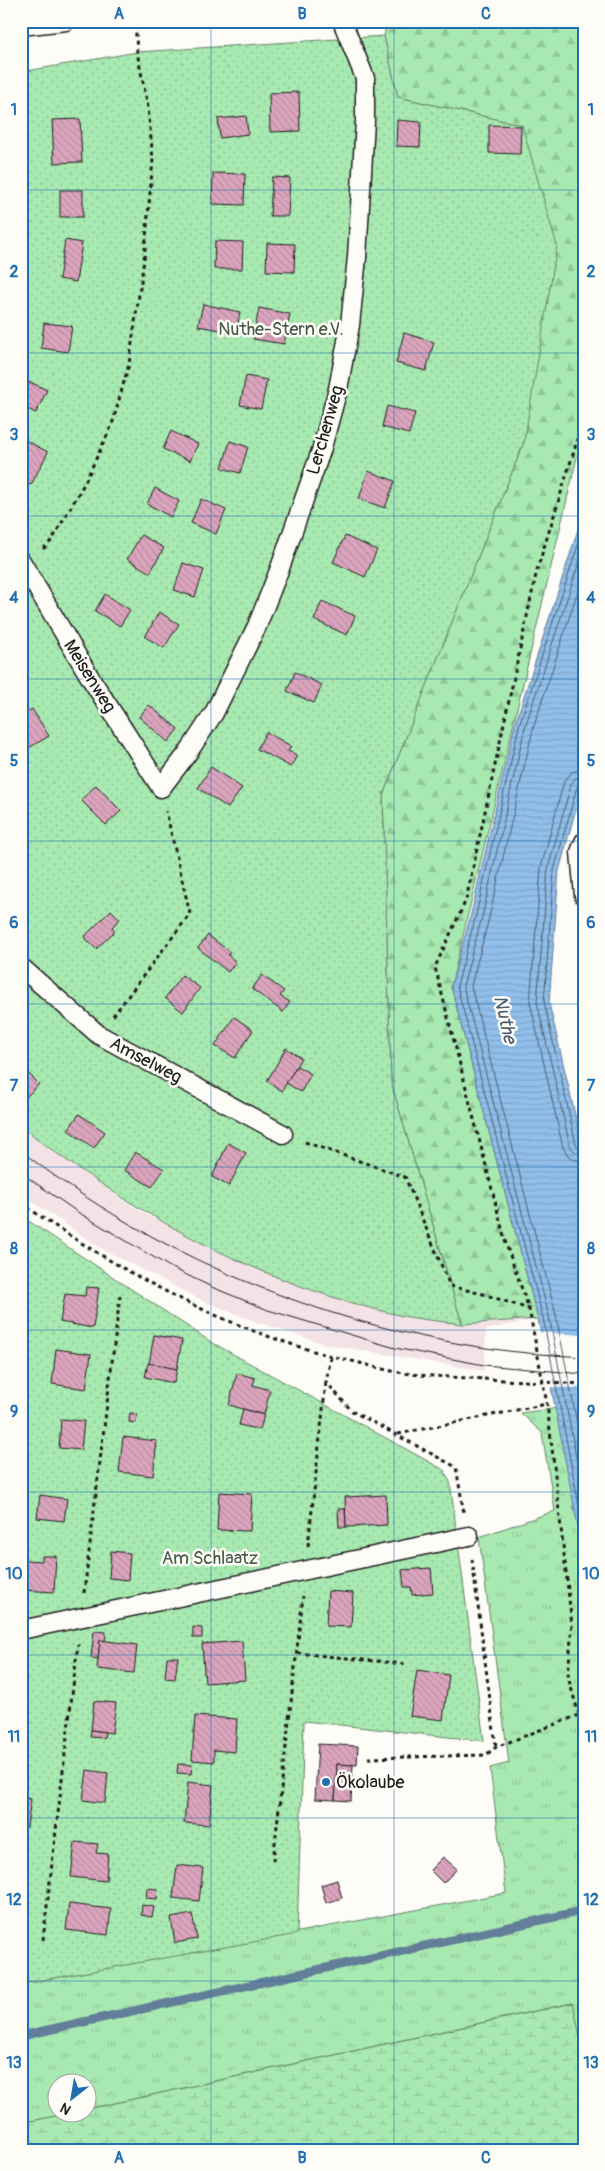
<svg xmlns="http://www.w3.org/2000/svg" width="605" height="2171" viewBox="0 0 605 2171" font-family="Pangolin,sans-serif">
  <defs>
    <pattern id="grass-tufts" width="24" height="20" patternUnits="userSpaceOnUse" patternTransform="scale(1.25)"><rect width="24" height="20" fill="#a8e9b1"/><path d="M3 7l-1-3M5 7V3M7 7l1-3M15 17l-1-3M17 17v-4M19 17l1-3" fill="none" stroke="#90c798"/></pattern>
    <pattern id="forest-firs" width="22" height="20" patternUnits="userSpaceOnUse" patternTransform="scale(1.25)"><rect width="22" height="20" fill="#a8e9b1"/><path d="M5 1l3.5 6h-7zM16 11l3.5 6h-7z" fill="#90c798"/></pattern>
    <pattern id="wetland-marsh" width="20" height="14" patternUnits="userSpaceOnUse" patternTransform="scale(1.25)"><rect width="20" height="14" fill="#a8e9b1"/><path d="M1 5h8M5 5V1M11 12h8M15 12V8" fill="none" stroke="#90c798"/></pattern>
    <pattern id="garden-dots" width="8" height="8" patternUnits="userSpaceOnUse" patternTransform="scale(1.25)"><rect width="8" height="8" fill="#a8e9b1"/><path d="M2 2h.1M6 6h.1" fill="none" stroke="#90c798" stroke-width="1.8" stroke-linecap="round"/></pattern>
    <pattern id="water-rules" width="6" height="5" patternUnits="userSpaceOnUse" patternTransform="scale(1.25)"><rect width="6" height="5" fill="#91bfeb"/><path d="M0 2.5h6" fill="none" stroke="#7ca4c9"/></pattern>
    <pattern id="building-back-hatch" width="6" height="6" patternUnits="userSpaceOnUse" patternTransform="scale(1.25)"><rect width="6" height="6" fill="#dba5bd"/><path d="M-1 5l2 2M0 0l6 6M5-1l2 2" fill="none" stroke="#bb8da2"/></pattern>
  </defs>
  <rect width="100%" height="100%" fill="#fdfcf7"/>
  <filter id="ink" filterUnits="userSpaceOnUse"><feTurbulence type="fractalNoise" baseFrequency=".02" numOctaves="2"/><feDisplacementMap in="SourceGraphic" scale="10" xChannelSelector="R" yChannelSelector="G"/><feConvolveMatrix kernelMatrix="1 2 1 2 8 2 1 2 1" color-interpolation-filters="sRGB"/></filter>
  <g filter="url(#ink)">
    <path fill="#f3e2e6" d="M21,1125L43,1145L140,1211L227,1256L391,1314L462,1324L538,1319L486,1330L484,1371L325,1344L257,1322L205,1302L102,1249L21,1194Z"/>
    <path fill="url(#grass-tufts)" stroke="#628266" d="M559,1408L584,1548V2055L572,2003L88,2109V2084H58V2114H66L21,2123V1984L506,1893L490,1768L509,1763L479,1537L555,1511L542,1433L521,1413Z"/>
    <path fill="url(#forest-firs)" stroke="#628266" d="M387,21H584V428L451,986L538,1319L462,1324L391,1082L383,795L524,442L522,125L398,97L384,36Z"/>
    <path fill="url(#wetland-marsh)" stroke="#628266" d="M573,2003L584,2055V2150H21V2123L66,2114H88V2109Z"/>
    <g fill="url(#garden-dots)" stroke="#628266">
      <path d="M384,36L398,97L522,125L557,246L524,442L383,795L391,1082L462,1324C438,1321 414,1319 390,1313C284,1288 184,1240 94,1179C69,1162 44,1146 21,1125V72L137,52Z"/>
      <path d="M21,1216L211,1342L444,1470L450,1482L484,1741L304,1721L297,1934L21,1984Z"/>
    </g>
    <path fill="url(#water-rules)" stroke="#627e98" d="M584,511V779L559,871L549,1003L584,1153V1558L538,1319L451,986L471,914L515,724Z"/>
    <path fill="#fdfcf7" d="M538,1332L584,1335V1388L548,1387Z"/>
    <g fill="none" stroke-linecap="round" stroke-linejoin="round">
      <g stroke="#4b5d6f" stroke-width="1">
        <path d="M584,527L519,726L476,915L457,986L543,1318L584,1532"/>
        <path d="M584,547L525,727L482,917L463,986L549,1316L584,1498"/>
        <path d="M584,572L533,729L489,918L471,986L556,1315L584,1459"/>
        <path d="M584,769L572,772L564,781L541,868L530,1002L563,1148L571,1159L584,1162"/>
        <path d="M584,776L576,778L571,784L548,869L537,1002L570,1146L575,1152L584,1155"/>
        <path d="M584,783L579,784L577,787L554,870L544,1002L576,1144L579,1148H584"/>
      </g>
      <path stroke="#627e98" stroke-width="9" d="M21,2036L577,1912"/>
    </g>
    <g fill="url(#building-back-hatch)" stroke="#1c1c1c">
      <path d="M299,92L300,131L270,132L269,93Z"/>
      <path d="M246,116L248,134L220,138L218,119Z"/>
      <path d="M80,119L82,162L54,163L52,120Z"/>
      <path d="M397,120L421,122L420,147L396,146Z"/>
      <path d="M489,125L521,126L520,154L489,153Z"/>
      <path d="M213,173L245,174L244,205L212,204Z"/>
      <path d="M272,177L290,178L288,216H270Z"/>
      <rect x="60" y="190" width="23" height="27"/>
      <path d="M65,240L82,243L76,282L59,279Z"/>
      <path d="M215,241L243,242L242,269H214Z"/>
      <path d="M267,243L295,244L294,272L266,271Z"/>
      <path d="M203,304L240,312L236,333L198,326Z"/>
      <path d="M259,308L290,314L284,344L253,339Z"/>
      <path d="M44,323L72,326L68,352L41,348Z"/>
      <path d="M404,333L434,342L426,371L396,363Z"/>
      <path d="M246,376L267,380L261,409L240,405Z"/>
      <path d="M30,382L47,390L36,413L21,406V401Z"/>
      <path d="M387,406L415,413L409,434L382,427Z"/>
      <path d="M171,431L198,444L190,461L163,449Z"/>
      <path d="M25,440L48,452L31,485L21,481V448Z"/>
      <path d="M230,441L248,447L240,473L222,468Z"/>
      <path d="M368,471L395,481L385,508L359,499Z"/>
      <path d="M155,488L179,501L171,517L147,504Z"/>
      <path d="M201,499L226,510L216,534L191,523Z"/>
      <path d="M141,535L164,548L150,573L127,559Z"/>
      <path d="M345,536L377,550L365,577L333,562Z"/>
      <path d="M183,563L204,570L195,597L174,590Z"/>
      <path d="M105,594L130,610L120,626L95,611Z"/>
      <path d="M322,601L355,616L347,635L314,620Z"/>
      <path d="M159,612L179,624L164,648L145,637Z"/>
      <path d="M295,672L322,685L314,703L287,691Z"/>
      <path d="M149,705L178,729L168,742L139,717Z"/>
      <path d="M32,709L49,736L22,752L21,715Z"/>
      <path d="M266,732L291,746L288,751L297,755L291,767L257,749Z"/>
      <path d="M211,767L242,788L228,808L198,788Z"/>
      <path d="M96,785L121,811L106,825L81,800Z"/>
      <path d="M111,910L120,919L112,927L115,931L96,949L84,937Z"/>
      <path d="M208,935L230,952L228,955L236,962L228,972L198,948Z"/>
      <path d="M182,975L200,988L183,1012L165,998Z"/>
      <path d="M262,975L284,991L280,996L290,1002L283,1012L252,989Z"/>
      <path d="M234,1017L253,1030L235,1058L215,1046Z"/>
      <path d="M286,1048L301,1058L282,1091L267,1081Z"/>
      <path d="M21,1066L39,1084L25,1098L21,1095Z"/>
      <path d="M297,1066L311,1074L301,1092L286,1083Z"/>
      <path d="M79,1114L105,1132L94,1148L68,1130Z"/>
      <path d="M228,1143L246,1153L229,1186L212,1177Z"/>
      <path d="M135,1152L164,1169L152,1187L124,1170Z"/>
      <path d="M86,1287L99,1288L93,1328L60,1322L65,1294L85,1296Z"/>
      <path d="M154,1335L182,1340L177,1369L149,1364Z"/>
      <path d="M56,1349L91,1354L86,1389L52,1384Z"/>
      <path d="M148,1363L177,1369L174,1383L145,1377Z"/>
      <path d="M237,1373L255,1378L253,1385L270,1390L264,1415L229,1405Z"/>
      <path d="M243,1409L264,1415L260,1430L239,1425Z"/>
      <path d="M130,1413L137,1414L136,1423L129,1422Z"/>
      <path d="M61,1419L84,1421L81,1450L59,1448Z"/>
      <path d="M123,1437L157,1441L153,1476L119,1472Z"/>
      <path d="M219,1492L252,1494L250,1531L217,1530Z"/>
      <path d="M40,1495L67,1499L64,1521L37,1518Z"/>
      <path d="M386,1495L387,1525L346,1527L345,1497Z"/>
      <path d="M338,1509H345L346,1527H339Z"/>
      <path d="M111,1551L130,1553L128,1580L109,1578Z"/>
      <path d="M42,1556H56L54,1592L23,1590L25,1560L42,1561Z"/>
      <path d="M431,1568L433,1593L412,1595L411,1587H404L402,1570Z"/>
      <path d="M328,1591L353,1593L351,1627L326,1626Z"/>
      <path d="M193,1627L202,1628V1638H193Z"/>
      <path d="M94,1631L106,1632L105,1641L100,1640L98,1659L91,1658Z"/>
      <path d="M100,1640L137,1645L134,1673L97,1669Z"/>
      <path d="M242,1641L245,1680L205,1683L202,1644Z"/>
      <path d="M167,1657H178L175,1679L165,1678Z"/>
      <path d="M417,1670L449,1675L443,1720L410,1716Z"/>
      <path d="M94,1701L116,1703L112,1733L91,1730Z"/>
      <path d="M195,1716L237,1719L235,1752L214,1750V1762L192,1760Z"/>
      <path d="M91,1730L105,1732L104,1738L90,1737Z"/>
      <path d="M318,1744L358,1746L357,1765L337,1764L335,1800L315,1799Z"/>
      <path d="M178,1764L192,1765L191,1774L177,1773Z"/>
      <path d="M337,1764L353,1765L351,1801L335,1800Z"/>
      <path d="M87,1770L108,1773L105,1803L83,1800Z"/>
      <path d="M188,1782L213,1785L209,1825L184,1823Z"/>
      <path d="M21,1798L31,1799L27,1827L21,1826Z"/>
      <path d="M75,1842L98,1844L96,1853L108,1854L106,1881L71,1877Z"/>
      <path d="M443,1857L457,1869L443,1883L430,1870Z"/>
      <path d="M177,1865L203,1868L199,1901L173,1898Z"/>
      <path d="M337,1880L342,1898L326,1903L321,1885Z"/>
      <path d="M147,1888L158,1889L157,1899L146,1898Z"/>
      <path d="M69,1904L111,1909L108,1935L66,1930Z"/>
      <path d="M142,1905L154,1907L152,1917L141,1915Z"/>
      <path d="M192,1914L197,1939L175,1943L171,1918Z"/>
    </g>
    <g fill="none" stroke-linecap="round" stroke-linejoin="round">
      <defs>
        <g id="lane">
          <path d="M21,26L66,21"/>
          <path d="M21,561L91,679L161,788L187,754L214,713L257,626L280,568L321,451L338,389L350,325L357,257L365,121V78L342,21"/>
          <path d="M584,842L580,852L584,896"/>
          <path d="M21,967L99,1035L283,1134"/>
          <path d="M21,1630L469,1536"/>
        </g>
      </defs>
      <use href="#lane" stroke="#1c1c1c" stroke-width="21"/>
      <g stroke="#1c1c1c" stroke-width="3" stroke-dasharray="4 4" stroke-linecap="butt">
        <path d="M43,549L52,540L84,484L112,425L129,364L144,260L153,160L148,107L137,52L135,21"/>
        <path d="M113,1016L190,914L166,811"/>
        <path d="M305,1142L405,1177L450,1286L483,1294L529,1309"/>
        <path d="M21,1203C125,1275 232,1334 356,1362C371,1366 388,1371 404,1373C430,1377 457,1377 484,1379"/>
        <path d="M331,1357L326,1382L352,1411L456,1467L464,1513"/>
        <path d="M398,1434L547,1404"/>
        <path d="M308,1546L326,1382"/>
        <path d="M472,1559L496,1747"/>
        <path d="M84,1593L120,1296"/>
        <path d="M297,1653L405,1664"/>
        <path d="M579,1715L568,1677L572,1625L547,1404L529,1309L506,1244L435,967L466,900L537,570L584,419"/>
        <path d="M368,1758L486,1755L496,1747L579,1715L584,1724"/>
        <path d="M273,1861L303,1596"/>
        <path d="M43,1940L78,1644"/>
      </g>
      <use href="#lane" stroke="#fdfcf7" stroke-width="18"/>
      <g stroke="#1c1c1c" stroke-width="1">
        <path d="M21,1151C157,1256 317,1323 486,1348C518,1353 551,1355 584,1357"/>
        <path d="M21,1173L76,1211L170,1267L214,1288L268,1310L395,1348L484,1365L584,1374"/>
      </g>
      <path stroke="#1c1c1c" stroke-width="3" stroke-dasharray="4 4" stroke-linecap="butt" d="M484,1379L584,1384"/>
    </g>
  </g>
  <path fill="none" stroke="#1f6fb2" stroke-width="1" stroke-opacity="0.55" d="M211,21V2150M394,21V2150M21,190H584M21,353H584M21,516H584M21,679H584M21,841H584M21,1004H584M21,1167H584M21,1330H584M21,1492H584M21,1655H584M21,1818H584M21,1981H584"/>
  <circle fill="#1f6fb2" stroke="#fdfcf7" stroke-width="2" cx="326" cy="1782" r="5"/>
  <g text-anchor="middle" stroke-width="5" stroke-linejoin="round" paint-order="stroke">
    <g font-size="18" fill="#465a49" stroke="#fdfcf7">
      <text x="281" y="335">Nuthe-Stern e.V.</text>
      <text x="210" y="1564">Am Schlaatz</text>
    </g>
    <g font-size="18" fill="#1c1c1c" stroke="#fdfcf7">
      <text transform="translate(325 430) rotate(-74)" y="6">Lerchenweg</text>
      <text transform="translate(90 676) rotate(58)" y="6">Meisenweg</text>
      <text transform="translate(146 1060) rotate(28)" y="6">Amselweg</text>
    </g>
    <g font-size="18" fill="#1c1c1c" stroke="#fdfcf7" text-anchor="start">
      <text x="336" y="1788">Ökolaube</text>
    </g>
    <g font-size="19" font-style="italic" fill="#4b5d6f" stroke="#fdfcf7">
      <text transform="translate(506 1019) rotate(77)" y="7">Nuthe</text>
    </g>
  </g>
  <rect width="605" height="2171" fill="none" stroke="#fdfcf7" stroke-width="55"/>
  <g transform="translate(72 2098) rotate(211)"><circle r="24" fill="#fdfcf7" stroke="#a3a29f"/>
  <path d="M0-4L9 19L0 12L-9 19Z" fill="#1f6fb2"/>
  <text y="-8" font-size="14" font-weight="bold" text-anchor="middle" fill="#1c1c1c">N</text>
  </g>
  <rect x="28" y="28" width="550" height="2116" fill="none" stroke="#1f6fb2" stroke-width="2"/>
  <g font-size="16" text-anchor="middle" font-weight="bold" fill="#1f6fb2">
    <text x="119" y="19">A</text>
    <text x="302" y="19">B</text>
    <text x="486" y="19">C</text>
    <text x="14" y="115">1</text>
    <text x="591" y="115">1</text>
    <text x="14" y="277">2</text>
    <text x="591" y="277">2</text>
    <text x="14" y="440">3</text>
    <text x="591" y="440">3</text>
    <text x="14" y="603">4</text>
    <text x="591" y="603">4</text>
    <text x="14" y="766">5</text>
    <text x="591" y="766">5</text>
    <text x="14" y="928">6</text>
    <text x="591" y="928">6</text>
    <text x="14" y="1091">7</text>
    <text x="591" y="1091">7</text>
    <text x="14" y="1254">8</text>
    <text x="591" y="1254">8</text>
    <text x="14" y="1417">9</text>
    <text x="591" y="1417">9</text>
    <text x="14" y="1579">10</text>
    <text x="591" y="1579">10</text>
    <text x="14" y="1742">11</text>
    <text x="591" y="1742">11</text>
    <text x="14" y="1905">12</text>
    <text x="591" y="1905">12</text>
    <text x="14" y="2068">13</text>
    <text x="591" y="2068">13</text>
    <text x="119" y="2163">A</text>
    <text x="302" y="2163">B</text>
    <text x="486" y="2163">C</text>
  </g>
</svg>
